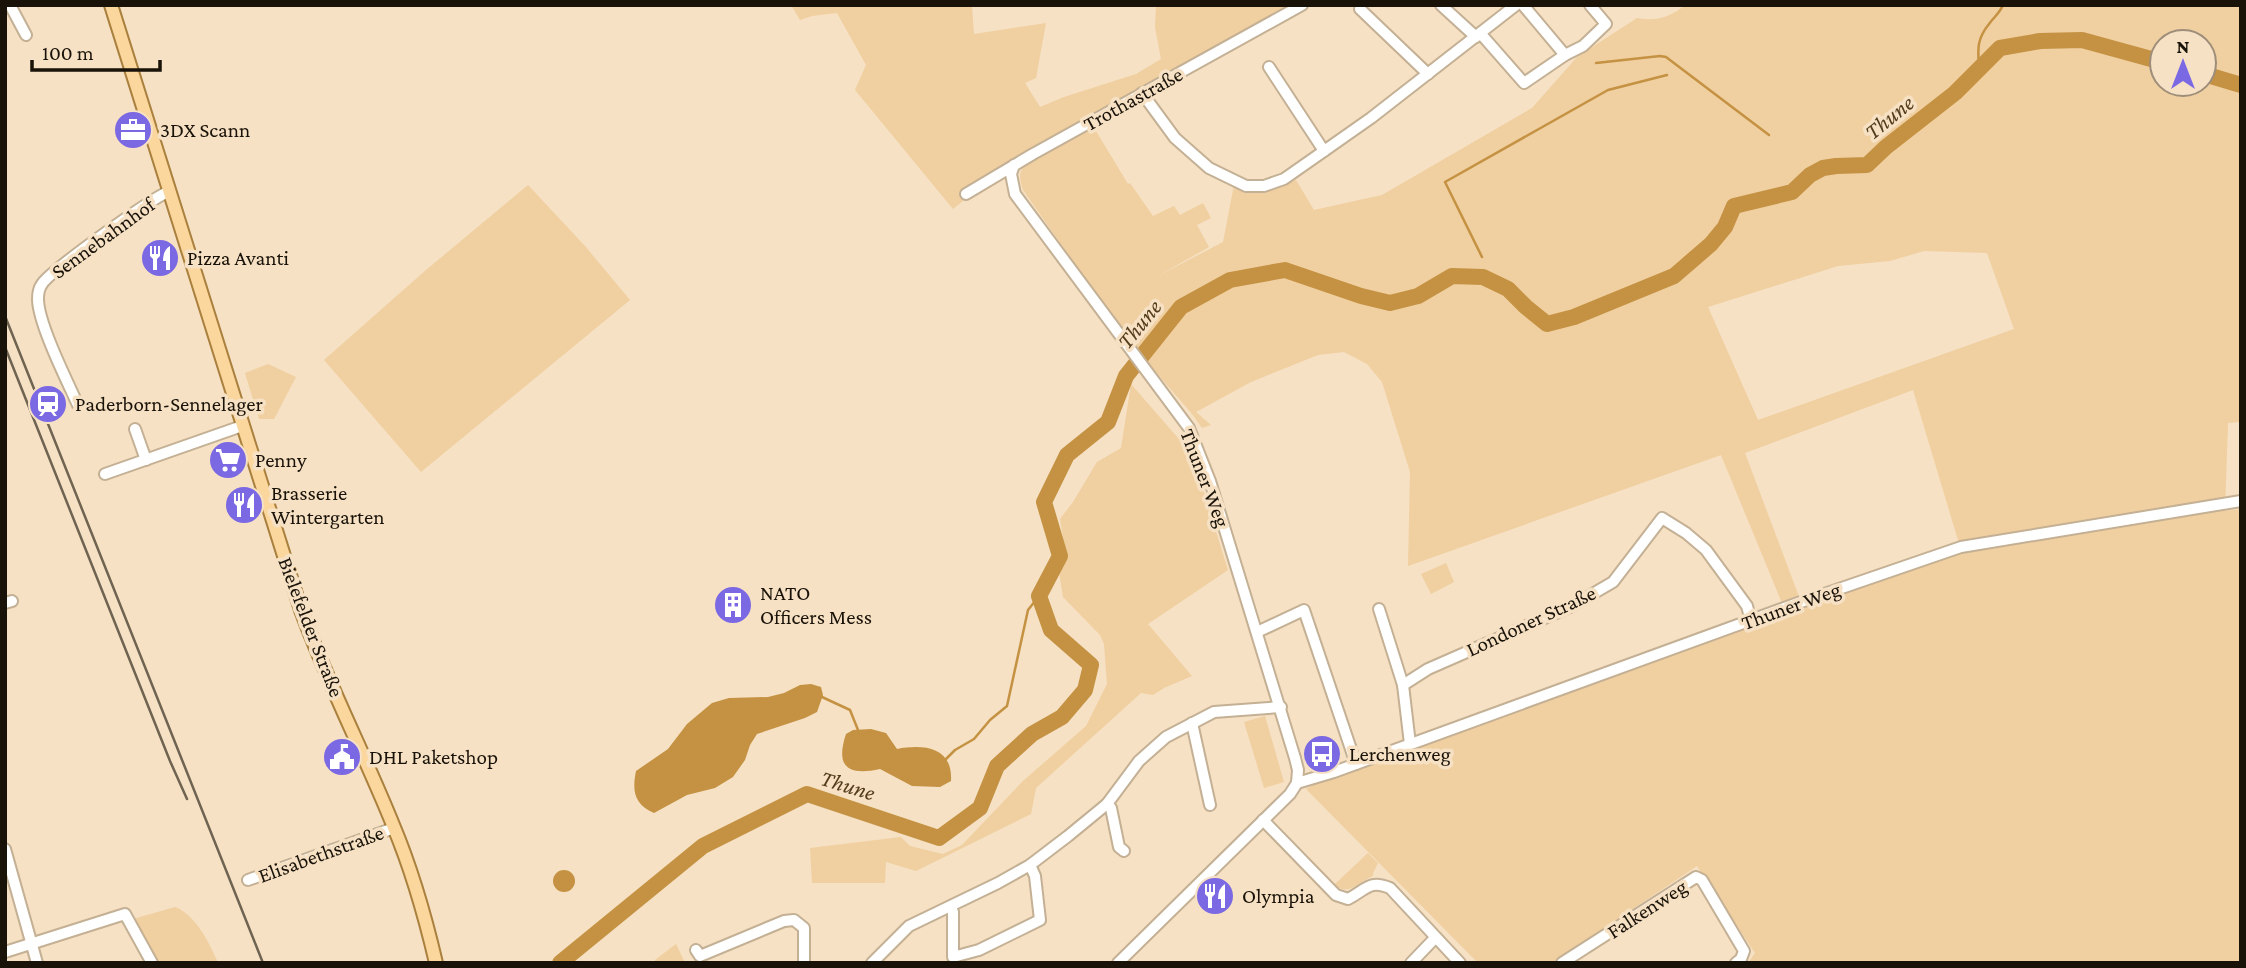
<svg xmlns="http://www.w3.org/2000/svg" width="2246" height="968" viewBox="0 0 2246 968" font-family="'Crimson Pro',serif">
  <rect width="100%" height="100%" fill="#f6e1c4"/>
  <g fill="#f0cfa0" fill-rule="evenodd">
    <path d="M791,5H972L974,34L1046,23L1036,78L1025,83L1040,107L1064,97L1136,74L1161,59L1155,27L1156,5H1293L1018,156L953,209L855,90L866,65L837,13L812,16L800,20Z"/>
    <path d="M1685,5H2241V422L2228,423L2225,511L2241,509V963H1748L1755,953L1697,866L1552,963H1478L1306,789L1341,770L1784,608L1721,455L1408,566L1410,472L1382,382L1367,364L1344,352L1318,355L1251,382L1196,412L1211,425L1202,428L1192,414L1129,341L1023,190C1021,183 1018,175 1022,169C1033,154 1076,135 1093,126L1128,184L1130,183L1153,216L1174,206L1180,215L1203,203L1211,218L1197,225L1209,247L1156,277L1223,242L1234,185C1260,190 1271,192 1296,180L1314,210L1382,195L1532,108L1577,57L1637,18C1655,22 1671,17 1685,5ZM2162,42H2204V84H2162ZM1924,251L1987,253L2014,329L1758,420L1708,307L1838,266L1890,261ZM1913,390L1960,547L1801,602L1745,453Z"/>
    <path d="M528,185L585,246L630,300L421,472L324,360L426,270Z"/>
    <path d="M268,364L296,377L274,419H259L245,373Z"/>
    <path d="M1131,384L1192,454L1228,570L1148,624L1192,676L1164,688L1153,695L1141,693L1036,788L1031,814L916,871L886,862L885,883H812L810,848L901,837L910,846L943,854L962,845L1023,781L1086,726L1107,684L1104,644L1100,635L1063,597L1059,572L1065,552L1060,519L1073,502L1097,462L1121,448Z"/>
    <path d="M1446,563L1454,582L1431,594L1421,574Z"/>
    <path d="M1265,716L1284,782L1264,788L1244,722Z"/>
    <path d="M1368,853L1378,863L1373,873V876C1359,881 1349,897 1334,885Z"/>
    <path d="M175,907C195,914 210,944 218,963H156L133,919Z"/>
    <path d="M676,944L685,963H655V960Z"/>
  </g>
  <g fill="#c49242">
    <path d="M811,684L821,687L823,695L817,712L805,718L757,734L750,745L745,760L733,777L715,788L687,795L654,813C634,804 632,791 636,771L668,749L687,724L712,703L729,698L768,697L784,693L800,685Z"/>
    <path d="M871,729L886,733L897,749C924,744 953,747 951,781L940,787L912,786L880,769C848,776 835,767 846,734L853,730Z"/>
    <circle cx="564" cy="881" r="11"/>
  </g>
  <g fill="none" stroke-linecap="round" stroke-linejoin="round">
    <g stroke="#c49242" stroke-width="2.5">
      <path d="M1596,63L1660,56L1666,57L1769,135"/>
      <path d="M1979,69C1978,50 1976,40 1989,24C1994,17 1999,14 2003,5"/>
      <path d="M1482,257L1445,182L1608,90L1667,75"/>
      <path d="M822,697L850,710L858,730"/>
      <path d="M946,759L955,750L974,739L990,720L1007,706L1028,610L1039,596"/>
    </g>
    <g stroke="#c49242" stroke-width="16">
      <path d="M2204,74L2241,85"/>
      <path d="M560,963L703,846L807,794L939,838L980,808L997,766L1032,734L1062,717L1085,690L1091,665L1051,630L1039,596L1060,556L1044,502L1067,455L1108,422L1126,376L1181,307L1230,280L1285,270L1361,296L1390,303L1418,296L1452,276L1483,277L1508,289L1526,307L1547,324L1574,317L1674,276L1711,244L1725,227L1734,206L1792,192L1810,175L1823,168L1836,166L1867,165L1886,147L1955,93L2000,48L2040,41L2082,40L2162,62"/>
    </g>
    <defs>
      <g id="minor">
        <path d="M10,5L26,35"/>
        <path d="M1441,5L1476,37"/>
        <path d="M1523,5L1565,55"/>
        <path d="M1360,9L1428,74"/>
        <path d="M1481,34L1524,83L1565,55L1583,46L1606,24L1590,5"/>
        <path d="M1269,67L1324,151"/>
        <path d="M1142,93L1175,138L1209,168L1246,186H1264L1284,179L1324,151L1371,118L1516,5"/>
        <path d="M1014,165L1011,174L1015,194L1189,428L1210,481L1295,758L1298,770L1297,783L1290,794L1118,963"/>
        <path d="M966,194L1033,154L1302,5"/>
        <path d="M78,405C67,381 38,323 38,299C38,294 39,288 42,284C50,271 152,198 168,192"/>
        <path d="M135,429L146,460"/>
        <path d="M105,474L242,426"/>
        <path d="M5,603L12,601"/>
        <path d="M1379,609L1403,685L1410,744"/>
        <path d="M1257,632L1304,610L1356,764"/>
        <path d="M1403,685L1428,669L1572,606L1613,582L1662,518L1686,533L1706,550L1747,606L1751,621"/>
        <path d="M1192,723L1210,805"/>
        <path d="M1297,783L1334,772L1798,603L1961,547L2241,501"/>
        <path d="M1107,804L1111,808L1119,847L1124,851"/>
        <path d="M1263,820L1336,895L1348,899C1366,890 1369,879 1390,888L1460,963"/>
        <path d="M5,849L37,963"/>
        <path d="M248,880L394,828"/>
        <path d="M951,907L953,912V957L979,950L1040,920L1035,876L1030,865"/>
        <path d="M696,950L700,956L784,921L794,920L804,928V963"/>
        <path d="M5,952L125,914L152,963"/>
        <path d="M872,963L909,926L998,883L1030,865L1068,836L1107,804L1139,761L1166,737L1214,712L1281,707"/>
        <path d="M1411,963L1435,938"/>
        <path d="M1562,963L1696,877L1702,880L1744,951L1741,959L1736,963"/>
      </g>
      <path id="major" d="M111,5L301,610C328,684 364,753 393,825C412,870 425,916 436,963"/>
    </defs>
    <use href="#minor" stroke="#c4b094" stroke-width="14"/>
    <use href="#major" stroke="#aa803e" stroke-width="16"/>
    <use href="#minor" stroke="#fff" stroke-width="10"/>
    <use href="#major" stroke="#fbd69d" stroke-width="12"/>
    <g stroke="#6f6351" stroke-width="2.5">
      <path d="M5,316L263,963"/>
      <path d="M5,347L170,761L187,799"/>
    </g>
  </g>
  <defs>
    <symbol id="office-disc" viewBox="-11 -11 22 22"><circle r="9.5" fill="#7b68e3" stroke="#f6e1c4"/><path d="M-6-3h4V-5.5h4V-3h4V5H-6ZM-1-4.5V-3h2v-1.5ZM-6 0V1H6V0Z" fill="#fff"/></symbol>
    <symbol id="restaurant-disc" viewBox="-11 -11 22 22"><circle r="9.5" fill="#7b68e3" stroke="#f6e1c4"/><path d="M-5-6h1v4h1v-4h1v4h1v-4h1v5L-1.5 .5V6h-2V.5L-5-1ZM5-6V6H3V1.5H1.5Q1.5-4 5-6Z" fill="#fff"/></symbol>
    <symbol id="station-disc" viewBox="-11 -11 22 22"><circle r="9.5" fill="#7b68e3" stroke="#f6e1c4"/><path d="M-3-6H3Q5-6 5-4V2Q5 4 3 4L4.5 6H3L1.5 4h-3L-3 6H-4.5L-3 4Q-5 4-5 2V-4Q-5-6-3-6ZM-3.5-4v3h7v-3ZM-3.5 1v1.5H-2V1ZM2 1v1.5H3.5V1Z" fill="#fff"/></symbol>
    <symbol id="supermarket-disc" viewBox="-11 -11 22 22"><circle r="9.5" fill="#7b68e3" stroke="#f6e1c4"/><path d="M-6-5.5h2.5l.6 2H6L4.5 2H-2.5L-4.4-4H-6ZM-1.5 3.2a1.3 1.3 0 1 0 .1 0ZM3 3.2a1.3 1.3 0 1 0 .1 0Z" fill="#fff"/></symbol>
    <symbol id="building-disc" viewBox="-11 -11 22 22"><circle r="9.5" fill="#7b68e3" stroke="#f6e1c4"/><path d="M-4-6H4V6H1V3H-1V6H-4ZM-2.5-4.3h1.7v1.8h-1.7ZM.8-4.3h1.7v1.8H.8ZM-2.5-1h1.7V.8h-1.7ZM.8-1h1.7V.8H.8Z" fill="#fff"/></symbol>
    <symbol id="bus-disc" viewBox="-11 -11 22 22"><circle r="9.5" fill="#7b68e3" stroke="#f6e1c4"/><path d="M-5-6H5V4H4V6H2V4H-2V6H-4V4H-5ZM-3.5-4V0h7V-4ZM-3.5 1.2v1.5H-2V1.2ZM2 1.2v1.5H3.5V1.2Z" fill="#fff"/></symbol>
    <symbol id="civic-disc" viewBox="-11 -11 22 22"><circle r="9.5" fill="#7b68e3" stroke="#f6e1c4"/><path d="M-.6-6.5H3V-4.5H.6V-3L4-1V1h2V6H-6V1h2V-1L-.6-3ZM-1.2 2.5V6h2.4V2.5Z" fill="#fff"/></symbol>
  </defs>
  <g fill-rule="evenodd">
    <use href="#office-disc" x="111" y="108" width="44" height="44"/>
    <use href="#restaurant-disc" x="138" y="236" width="44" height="44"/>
    <use href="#station-disc" x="26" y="382" width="44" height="44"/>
    <use href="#supermarket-disc" x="206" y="438" width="44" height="44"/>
    <use href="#restaurant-disc" x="222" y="483" width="44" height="44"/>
    <use href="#building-disc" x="711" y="583" width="44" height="44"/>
    <use href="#bus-disc" x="1300" y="732" width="44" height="44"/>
    <use href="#civic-disc" x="320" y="735" width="44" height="44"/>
    <use href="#restaurant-disc" x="1193" y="874" width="44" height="44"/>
  </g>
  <g text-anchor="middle" stroke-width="7" stroke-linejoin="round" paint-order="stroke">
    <g font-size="21" fill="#191208" stroke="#f6e1c4">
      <text transform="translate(1133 99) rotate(-29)" y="7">Trothastraße</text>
      <text transform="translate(103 238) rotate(-36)" y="7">Sennebahnhof</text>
      <text transform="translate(1205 478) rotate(69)" y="7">Thuner Weg</text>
      <text transform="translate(1791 606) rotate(-20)" y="7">Thuner Weg</text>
      <text transform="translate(1531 621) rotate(-25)" y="7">Londoner Straße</text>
      <text transform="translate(311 627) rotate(69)" y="7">Bielefelder Straße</text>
      <text transform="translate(321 854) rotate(-20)" y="7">Elisabethstraße</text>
      <text transform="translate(1647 909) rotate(-33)" y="7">Falkenweg</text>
    </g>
    <g font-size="21" fill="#191208" stroke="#f6e1c4" text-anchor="start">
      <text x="160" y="137">3DX Scann</text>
      <text x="187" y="265">Pizza Avanti</text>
      <text x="75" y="411">Paderborn-Sennelager</text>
      <text x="255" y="467">Penny</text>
      <text x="271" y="500">Brasserie<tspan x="271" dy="24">Wintergarten</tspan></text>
      <text x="760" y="600">NATO<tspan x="760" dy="24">Officers Mess</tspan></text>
      <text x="1349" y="761">Lerchenweg</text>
      <text x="369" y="764">DHL Paketshop</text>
      <text x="1242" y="903">Olympia</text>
    </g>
    <g font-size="23" font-style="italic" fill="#523c1b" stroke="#f6e1c4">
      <text transform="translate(1889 117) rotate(-39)" y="8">Thune</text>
      <text transform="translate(1139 324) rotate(-51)" y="8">Thune</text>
      <text transform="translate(848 785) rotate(17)" y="8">Thune</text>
    </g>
  </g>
  <rect width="2246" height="968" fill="none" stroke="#191208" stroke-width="14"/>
  <g transform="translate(2183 63)"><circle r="33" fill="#f6e1c4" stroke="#9e8e79" stroke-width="2"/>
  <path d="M0-5L12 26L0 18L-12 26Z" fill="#7b68e3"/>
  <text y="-10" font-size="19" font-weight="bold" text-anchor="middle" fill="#191208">N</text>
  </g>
  <path d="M32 60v10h128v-10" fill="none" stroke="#191208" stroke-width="3.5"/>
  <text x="42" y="60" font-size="21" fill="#191208" stroke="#f6e1c4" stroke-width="5" paint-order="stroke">100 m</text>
</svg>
